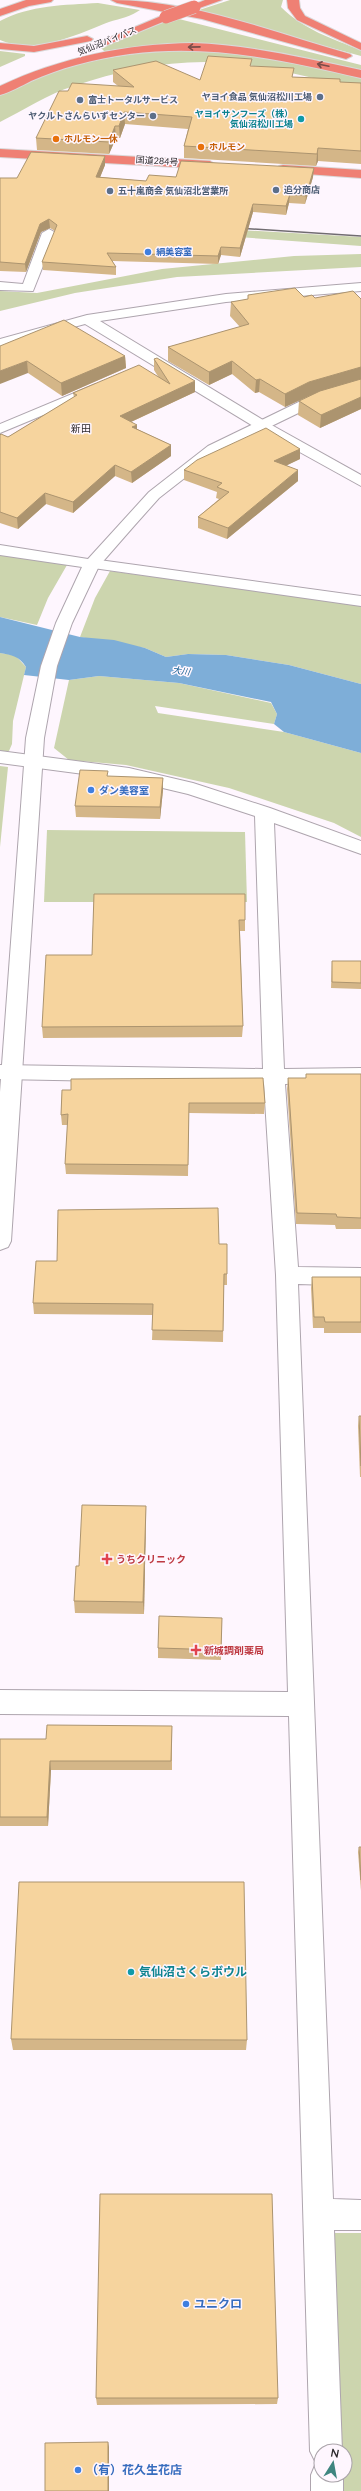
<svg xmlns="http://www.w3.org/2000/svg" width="361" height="2491" viewBox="0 0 361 2491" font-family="Lato,'Noto Sans JP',sans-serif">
  <rect width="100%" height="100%" fill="#fef6fe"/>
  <g fill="#ccd5ae">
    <path d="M230,0H283L281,7C303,29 332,39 361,50V56L196,11Z"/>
    <path d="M98,3L140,10C132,16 119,19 109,22C76,35 35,55 0,40V21C30,5 65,5 98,3Z"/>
    <path d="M175,18L361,65V70C318,61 276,50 232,46C189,41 147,46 104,51L100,47Z"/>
    <path d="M174,50L246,53L361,77V88C312,79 261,63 211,62C165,61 117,71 74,86C48,94 24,110 0,122V95C17,88 33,79 51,73C91,59 131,53 174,50Z"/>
    <path d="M0,51L25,54V56L0,67Z"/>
    <path d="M0,216L361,237V246L238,237Z"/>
    <path d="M361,254V267L177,277L75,293L0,311V291L37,293L162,269L294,256Z"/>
    <path d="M0,555L67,565L48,598L37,625L0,617Z"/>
    <path d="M110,571L361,605V684L289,665L226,655L188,654L166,657L145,648L80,637L95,598Z"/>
    <path d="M0,653L15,655L26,667L13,721L12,744L9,751L0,753Z"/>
    <path d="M99,676L179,683L271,703L277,714L274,724L155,706L158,713L284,732L361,753V837L334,823L229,788L126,765L69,760L54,748L69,680Z"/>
    <path d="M0,766L8,767L0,847Z"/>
    <path d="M47,830L245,832L247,902H44Z"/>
    <path d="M331,2233H361V2491H341V2475H345V2451H340Z"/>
  </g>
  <path fill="#7eaed8" d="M0,617L80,637L114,640L145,648L166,657L188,654L226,655L289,665L361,684V753L284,732L274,724L277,714L271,702L179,683L99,676L69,680L24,675L26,667C19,656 12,655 0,653Z"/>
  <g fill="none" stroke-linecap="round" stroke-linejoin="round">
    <defs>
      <g id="minor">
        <path d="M49,229L56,233L33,291L0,290V282L23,284L42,233Z"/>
        <path d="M361,283V291L226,302L100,321L268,423L361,475V486L258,429L85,324L0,347V339L87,315L226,294Z"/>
        <path d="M96,384L101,385L103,388L101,391L0,433V424Z"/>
        <path d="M92,559L361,596V606L86,567L84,564Z"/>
        <path d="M0,751L129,768L193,783L270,808L361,841V854L274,823L284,1069L361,1068V1082L285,1084L298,1267L361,1268V1286L298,1284L333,2199L361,2200V2230H334L342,2451H321V2475H343V2491H311V2475L316,2463L310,2451L289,1716L0,1714V1690L288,1692L276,1275L264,1084L0,1079V1065L263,1069L255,816L188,794L129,780L0,763Z"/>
      </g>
      <path id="tertiary" d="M361,381V390L319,403L218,452L159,498L134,526L99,566L72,623L57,666L44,738L11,1241L8,1247L0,1250V1092L26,738L41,666L56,623L82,567L0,555V545L88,559L149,492L208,446L309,397Z"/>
      <g id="trunk">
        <path d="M53,0L51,2L29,6L0,16V9L26,0Z"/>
        <path d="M111,0C193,0 272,32 350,54L352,56L346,59L202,19L117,3Z"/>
        <path d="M205,0H222L194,10L188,7Z"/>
        <path d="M287,0H299L300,8L305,16L361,43V50L297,20L288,8Z"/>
        <path d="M166,14L172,17L170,19L90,52H82L80,50Z"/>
        <path d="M87,36L93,39L91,41L34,52L0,49V43L34,46Z"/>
        <path d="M193,43C250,45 305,58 361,70V78C262,55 177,37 76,65C61,69 45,75 31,81C21,86 11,92 0,95V86C62,57 125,44 193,43Z"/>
        <path d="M0,149L210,161L216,165L210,169L0,157Z"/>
        <path d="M283,165L361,170V178L279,172L277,169L279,166Z"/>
      </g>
    </defs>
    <use href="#minor" stroke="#aea5ae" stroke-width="2"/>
    <use href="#tertiary" stroke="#aea5ae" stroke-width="2"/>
    <use href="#trunk" stroke="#d9d8d9" stroke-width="2"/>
    <use href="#minor" fill="#fff" fill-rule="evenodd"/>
    <use href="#tertiary" fill="#fff" fill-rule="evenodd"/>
    <use href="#trunk" fill="#ef8074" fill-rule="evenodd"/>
    <path stroke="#716c71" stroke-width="1.5" d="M237,228L361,236"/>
    <defs>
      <path id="trunk-bridge" d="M166,17L194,7"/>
    </defs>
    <use href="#trunk-bridge" stroke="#d9d8d9" stroke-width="14" stroke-linecap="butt"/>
    <use href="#trunk-bridge" stroke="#ef8074" stroke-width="13"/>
  </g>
  <g fill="#d4b688">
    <path d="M251,66L293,77L340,79V82L361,83V164L318,161L316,166L184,158V146L188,129L125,124L120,138H116L109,154L37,150L36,138L68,91L118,86L113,82V70L200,80Z"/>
    <path d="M105,156V165L100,177L146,181L176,177H313L305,204L289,203L286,215L253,212L240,257L221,255L218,264L112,261L116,267V275L43,270L42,262L55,231L50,228L41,232L26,272L0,271V178H17Z"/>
    <path d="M304,297L315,298L361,299V409L320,428L298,415L299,401L315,394L309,396L285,407L259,392L255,393L232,374L209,385L168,361V347L240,327L230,316L231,302Z"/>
    <path d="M0,346L125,356L126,368L62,396L28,373Z"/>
    <path d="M154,359L195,392L131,422L137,429L171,445V456L132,483L115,476L73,513L46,504L18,529L0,523V435L8,437L74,397L73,393L159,378L154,370Z"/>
    <path d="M300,449V459L287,465L298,481L227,539L198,528V517L219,499L216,498L217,492L184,480V470Z"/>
    <path d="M163,778V790L160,819L76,817L75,806Z"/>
    <path d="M94,894L245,920V931H240L243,1026L242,1037L43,1038L42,1027L92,955Z"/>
    <path d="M332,961H361V989L331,988Z"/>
    <path d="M361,1074V1229H336L335,1225L296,1224L287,1089L288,1078H305Z"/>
    <path d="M62,1090L265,1103L264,1114L189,1113L188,1176L66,1174L65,1164L68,1125H62L61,1115Z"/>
    <path d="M219,1244L227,1274V1285H224L223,1342L152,1340L153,1315L34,1314L33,1303L57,1261Z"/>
    <path d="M312,1277H361V1333H324V1328H313L311,1288Z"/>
    <path d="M359,1416H361V1477H360L358,1426Z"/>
    <path d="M146,1506V1519L144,1614L75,1613L74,1601L79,1566Z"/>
    <path d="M222,1618L221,1660L158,1658V1648Z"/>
    <path d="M172,1726V1770H51L48,1826H0V1739H46Z"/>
    <path d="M359,1847H361V1891L358,1852Z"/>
    <path d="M11,2039L247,2040L246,2050H13Z"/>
    <path d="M96,2398H278L277,2404L97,2405Z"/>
  </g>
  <g fill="#ac946f">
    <path d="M124,112L125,124L120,138L119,126Z"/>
    <path d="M115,126L116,138L109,154V142Z"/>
    <path d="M318,148V161L316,166L317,154Z"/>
    <path d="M105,156V165L97,185L96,177Z"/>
    <path d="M314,168L313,177L305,204L306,196Z"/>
    <path d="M290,194L289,203L286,215V206Z"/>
    <path d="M253,204V212L240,257V248Z"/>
    <path d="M49,219L50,228L41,232L26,272L25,264L40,224Z"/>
    <path d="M221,247V255L218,264V256Z"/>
    <path d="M125,356L126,368L62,396L61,383Z"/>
    <path d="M27,361L28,373L0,384V371Z"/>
    <path d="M232,361V374L209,385V372Z"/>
    <path d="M361,367V380L309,396L285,407V394L309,382Z"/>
    <path d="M260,379L259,392L255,393L256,380Z"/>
    <path d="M195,381V392L120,427V416Z"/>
    <path d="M361,397V409L320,428L321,415Z"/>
    <path d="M137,425V436L132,427Z"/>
    <path d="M171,445V456L132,483L131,472Z"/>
    <path d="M300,449V459L273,472L274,461Z"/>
    <path d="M115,465V476L73,513V502Z"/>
    <path d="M298,470V481L227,539L228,528Z"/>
    <path d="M45,493L46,504L18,529L17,518Z"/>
    <path d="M163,778V790L160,819V807Z"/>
    <path d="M146,1506V1519L144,1614L143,1602Z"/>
    <path d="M50,1761L51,1770L48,1826L47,1817Z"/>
    <path d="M108,2442L109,2447V2491H108Z"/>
  </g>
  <g fill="#f6d49e" stroke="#ac946f">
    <path d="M208,56L252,59L250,66L294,68L292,77L340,79V82L361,83V151L318,148L317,154L184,146L192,117L124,112L119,126H115L109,142L36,138L59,91H68L72,83L134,87L113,70L156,61L200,80Z"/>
    <path d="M31,152L105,156L96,177L146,181L149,175L176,177L181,161L314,168L306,196L290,194L286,206L253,204L240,248L221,247L218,256L107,253L116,267L42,262L57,225L49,219L40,224L25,264L0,262V178H17Z"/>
    <path d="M295,288L304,297L312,295L315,298L353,291L361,299V367L309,382L285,394L260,379L256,380L232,361L209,372L168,347L249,324L231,302L248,299V295Z"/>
    <path d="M64,320L125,356L61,383L27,361L0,371V346Z"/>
    <path d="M157,358L195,381L120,416L137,425L132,427L171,445L131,472L115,465L73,502L45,493L17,518L0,512V435L1,434L8,437L77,395L73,393L139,365L170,384L154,359Z"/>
    <path d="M361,379V397L321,415L299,401L320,391Z"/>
    <path d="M266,428L300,449L274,461L298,470L228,528L198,517L229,492L217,487L222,483L184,470L197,460Z"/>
    <path d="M80,770L108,771L107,776L163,778L160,807L75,806Z"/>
    <path d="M94,894H245V920H239L243,1026L42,1027L46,955H92Z"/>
    <path d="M332,961H361V983L332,982Z"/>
    <path d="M306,1074H361V1218L337,1217L336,1214L297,1213L288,1078H306Z"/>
    <path d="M263,1078L265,1103H189L188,1165L65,1164L68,1114L61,1115L62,1090H71V1079Z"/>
    <path d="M218,1208L219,1244H227V1274H224L223,1331L152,1330L153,1304L33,1303L36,1261H57L58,1210Z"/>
    <path d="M312,1277H361V1322H325L324,1317H314Z"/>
    <path d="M359,1416H361V1466Z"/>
    <path d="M82,1505L146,1506L143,1602L74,1601L76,1566H79Z"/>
    <path d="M159,1616L222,1618L221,1650L158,1648Z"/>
    <path d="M47,1725L172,1726L171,1761H50L47,1817H0V1739H46Z"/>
    <path d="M359,1847H361V1880Z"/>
    <path d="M19,1882H244L247,2040L11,2039Z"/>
    <path d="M100,2194H272L278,2398H96Z"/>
    <path d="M108,2442V2491H45V2443Z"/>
  </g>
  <defs><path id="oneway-shaft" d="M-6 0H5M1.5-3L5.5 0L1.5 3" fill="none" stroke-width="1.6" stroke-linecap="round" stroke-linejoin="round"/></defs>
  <g stroke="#7a4c49">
    <use href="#oneway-shaft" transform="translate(194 47) rotate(179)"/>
    <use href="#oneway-shaft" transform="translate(323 65) rotate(-168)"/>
  </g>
  <g fill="#5c6f8a" stroke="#fef6fe" stroke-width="1.5">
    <circle cx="320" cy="97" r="4"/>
    <circle cx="80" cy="100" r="4"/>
    <circle cx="153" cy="116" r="4"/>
    <circle cx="276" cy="190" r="4"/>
    <circle cx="110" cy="191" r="4"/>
  </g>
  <g fill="#0f9aa8" stroke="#fef6fe" stroke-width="1.5">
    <circle cx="301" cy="119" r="4"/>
    <circle cx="131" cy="1972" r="4"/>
  </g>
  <g fill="#e8710a" stroke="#fef6fe" stroke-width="1.5">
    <circle cx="56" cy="139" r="4"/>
    <circle cx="201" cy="147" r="4"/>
  </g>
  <g fill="#3f7fe0" stroke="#fef6fe" stroke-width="1.5">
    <circle cx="148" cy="252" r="4"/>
    <circle cx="91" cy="790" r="4"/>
    <circle cx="186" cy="2304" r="4"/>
    <circle cx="78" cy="2470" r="4"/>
  </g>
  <g fill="#e0444e" stroke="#fef6fe" stroke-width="1.5">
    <path d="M105 1553h4v4h4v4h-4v4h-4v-4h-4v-4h4z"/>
    <path d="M194 1644h4v4h4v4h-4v4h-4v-4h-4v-4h4z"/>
  </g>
  <g text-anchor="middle" stroke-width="3" stroke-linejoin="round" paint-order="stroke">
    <g font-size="9" fill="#2c292c" stroke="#fef6fe">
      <text transform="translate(107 41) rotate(-22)" y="3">気仙沼バイパス</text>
      <text transform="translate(157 161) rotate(4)" y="3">国道284号</text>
    </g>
    <g font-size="9" font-weight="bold" fill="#4e5e75" stroke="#fef6fe" text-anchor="start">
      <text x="312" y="100" text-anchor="end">ヤヨイ食品 気仙沼松川工場</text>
      <text x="88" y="103">富士トータルサービス</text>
      <text x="145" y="119" text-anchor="end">ヤクルトさんらいずセンター</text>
      <text x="284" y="193">追分商店</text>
      <text x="118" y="194">五十嵐商会 気仙沼北営業所</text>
    </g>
    <g font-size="9" font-weight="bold" fill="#0d838f" stroke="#fef6fe" text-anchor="end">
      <text x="293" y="117">ヤヨイサンフーズ（株）<tspan x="293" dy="10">気仙沼松川工場</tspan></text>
    </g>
    <g font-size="9" font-weight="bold" fill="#c56008" stroke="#fef6fe" text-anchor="start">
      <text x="64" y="142">ホルモン一休</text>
      <text x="209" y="150">ホルモン</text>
    </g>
    <g font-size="9" font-weight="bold" fill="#366cbe" stroke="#fef6fe" text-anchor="start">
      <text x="156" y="255">絹美容室</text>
    </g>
    <g font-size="9" font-style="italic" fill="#08588c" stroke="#fef6fe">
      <text transform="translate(181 671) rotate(8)" y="3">大川</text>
    </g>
    <g font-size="10" fill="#2c292c" stroke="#fef6fe">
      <text x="81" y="432">新田</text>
    </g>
    <g font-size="10" font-weight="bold" fill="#366cbe" stroke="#fef6fe" text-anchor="start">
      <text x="99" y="794">ダン美容室</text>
    </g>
    <g font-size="10" font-weight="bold" fill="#be3a42" stroke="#fef6fe" text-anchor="start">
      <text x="116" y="1563">うちクリニック</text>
      <text x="204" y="1654">新城調剤薬局</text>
    </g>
    <g font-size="12" font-weight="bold" fill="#0d838f" stroke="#fef6fe" text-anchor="start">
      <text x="139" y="1976">気仙沼さくらボウル</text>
    </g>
    <g font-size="12" font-weight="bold" fill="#366cbe" stroke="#fef6fe" text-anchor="start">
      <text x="194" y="2308">ユニクロ</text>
      <text x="86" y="2474">（有）花久生花店</text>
    </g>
  </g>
  <g transform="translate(333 2463) rotate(11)"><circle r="19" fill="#fef6fe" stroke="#aaa4aa"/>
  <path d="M0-3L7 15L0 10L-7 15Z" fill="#3f8680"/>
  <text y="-6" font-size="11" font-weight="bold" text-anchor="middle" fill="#2c292c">N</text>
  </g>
</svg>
